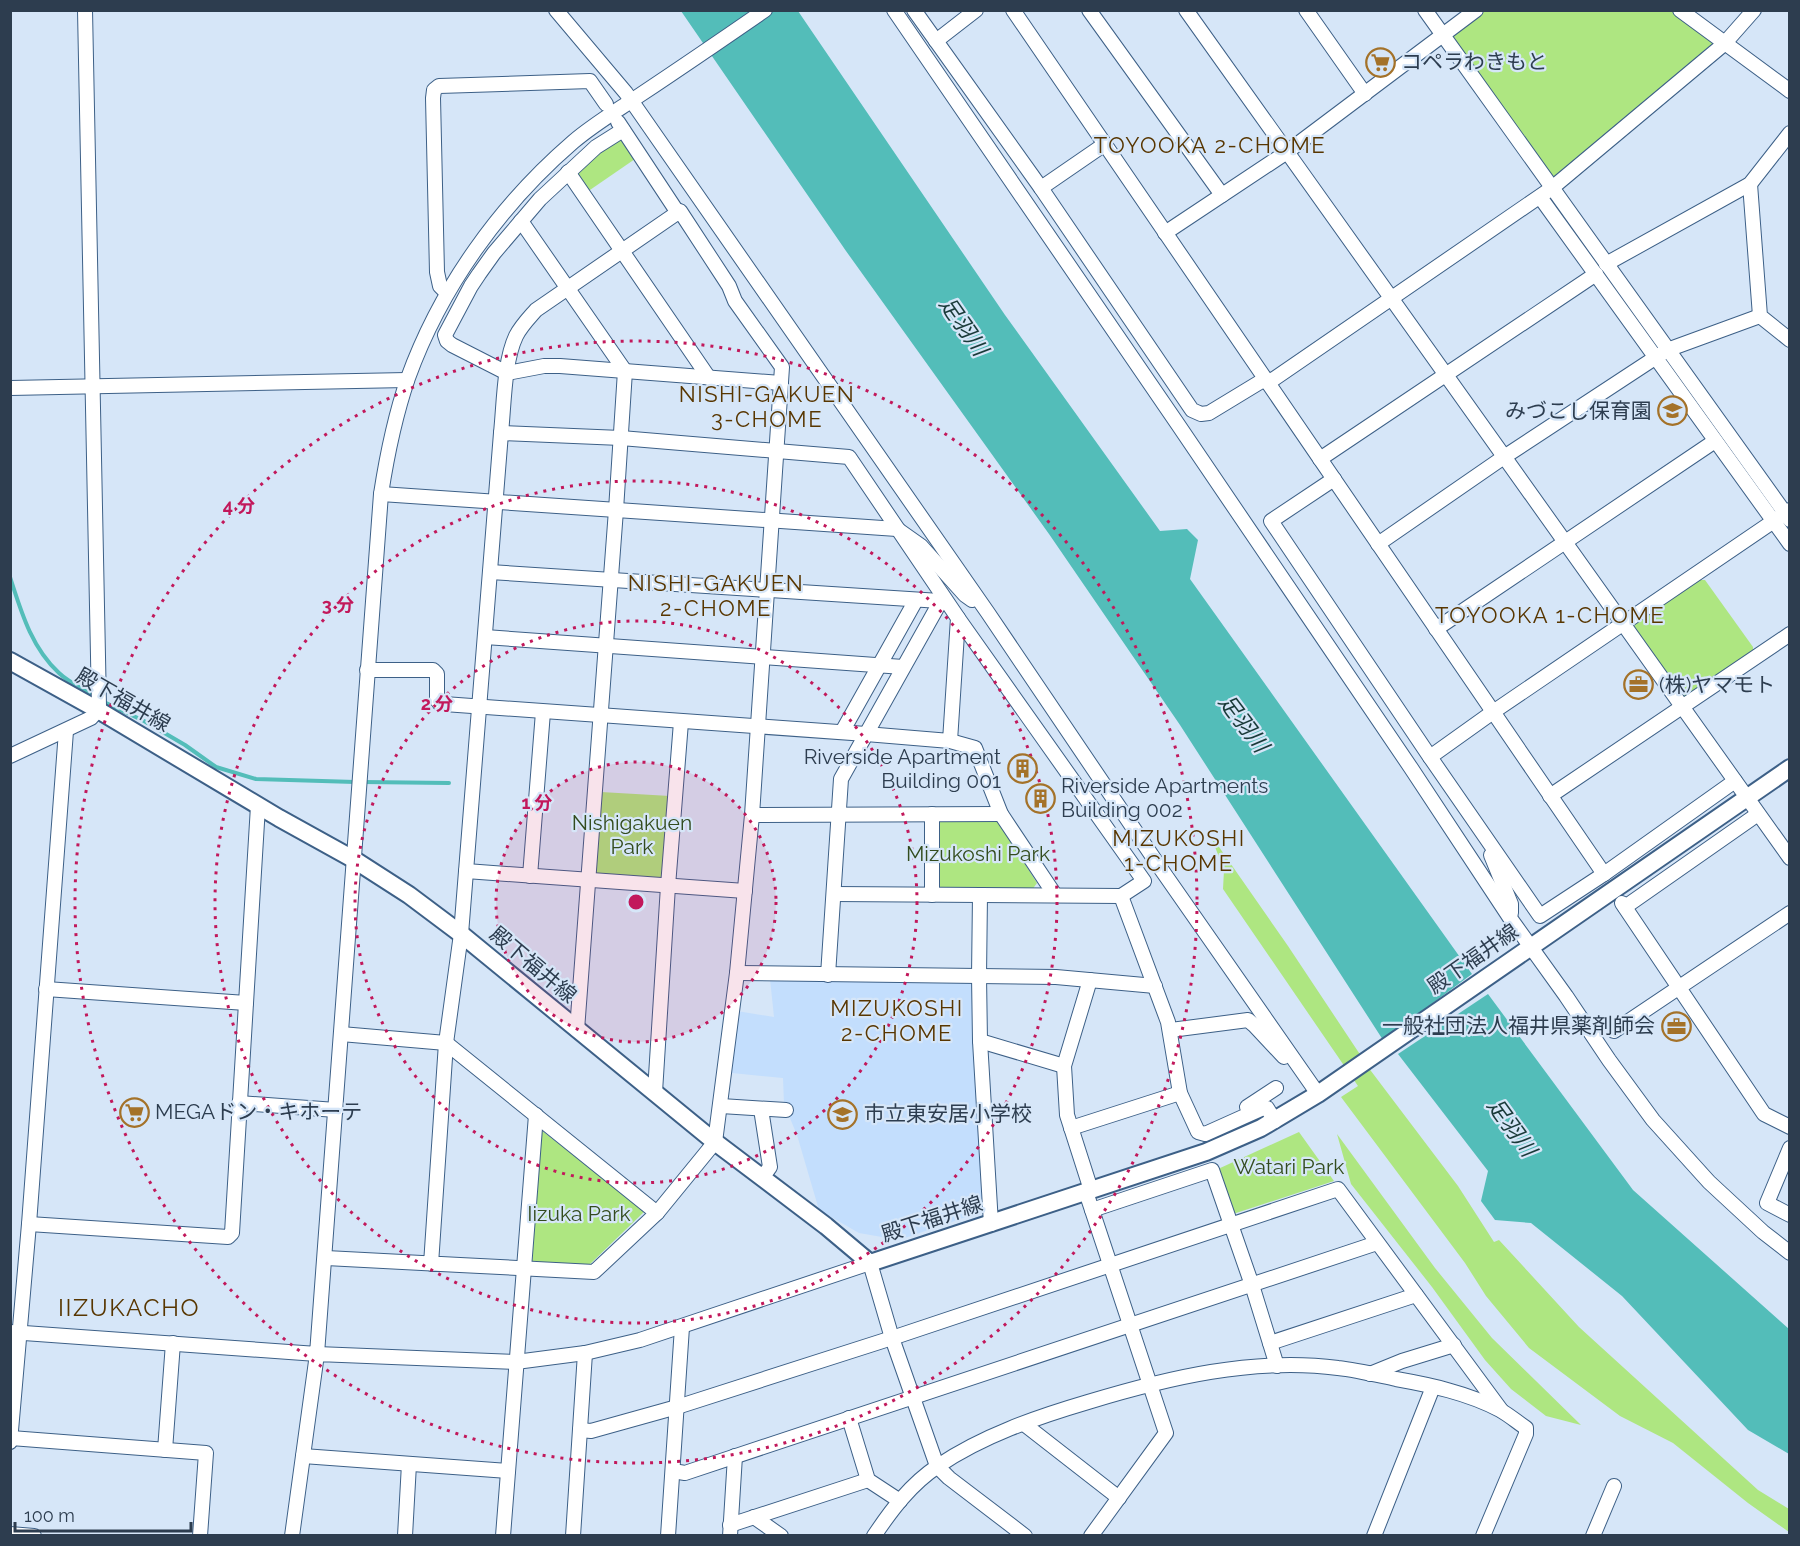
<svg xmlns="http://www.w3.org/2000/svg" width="1800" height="1546" viewBox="0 0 1800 1546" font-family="Raleway,'Noto Sans JP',sans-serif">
  <rect width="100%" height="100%" fill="#d6e6f8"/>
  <path fill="#c3defd" d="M770,979L971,980L975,985L984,1207L981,1212L899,1240L859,1233L819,1210L797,1135L784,1104L783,1078L732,1073L737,1011L774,1017Z"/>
  <g fill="#aee681">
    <path d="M1680,10L1724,44L1549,184L1447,41L1483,11Z"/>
    <path d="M620,139L635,159L587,192L576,174L596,154Z"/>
    <path d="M1699,580H1705L1753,647V653L1689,697L1683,696L1634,628L1635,623Z"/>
    <path d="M601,792L670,796L662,880L594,875Z"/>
    <path d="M997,820L1037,883L1032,890H937V821Z"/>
    <path d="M1210,834L1288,946L1371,1071L1458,1186L1494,1242L1499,1240L1579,1327L1758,1490L1789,1509V1532L1748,1503L1673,1443L1620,1416L1529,1348L1486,1296L1465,1263L1341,1097L1358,1086L1223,889L1224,870Z"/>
    <path d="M541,1130L645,1211L588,1266L532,1264Z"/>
    <path d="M1299,1132L1334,1181L1233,1214L1218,1169Z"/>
    <path d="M1337,1134L1435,1268L1492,1338L1581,1425L1546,1416L1511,1389L1485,1360L1432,1287L1351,1184Z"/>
  </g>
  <g fill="#53bdb9">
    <path d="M681,11H798L1005,315L1160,531L1187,529L1198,540L1190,579L1472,974L1383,1040L1180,725L1049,534L846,251Z"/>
    <path d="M1488,994L1633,1190L1789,1329V1454L1748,1430L1622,1296L1531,1223L1495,1220L1481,1201L1488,1171L1398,1054Z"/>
  </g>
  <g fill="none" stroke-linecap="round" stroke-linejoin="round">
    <g stroke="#53bdb9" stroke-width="4">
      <path d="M10,577C21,611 31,647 59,673C68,682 83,689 95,696"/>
      <path d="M104,702L144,721L185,745L216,767L256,779L355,782"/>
      <path d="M363,782L449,783"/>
    </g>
    <defs>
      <g id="minor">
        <path d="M556,10L626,93L988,613L1161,869L1318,1094"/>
        <path d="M894,10L1179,426L1411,768L1510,918L1566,996L1609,1060L1653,1120L1709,1182L1763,1232L1790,1253"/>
        <path d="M914,10L1041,188L1192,410L1201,414L1209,413L1265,379"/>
        <path d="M1013,10L1604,874"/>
        <path d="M1089,10L1222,195"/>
        <path d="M1186,10L1790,858"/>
        <path d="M1306,10L1365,94"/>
        <path d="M1425,10L1790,520"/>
        <path d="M1680,10L1790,91"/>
        <path d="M936,41L976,10"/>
        <path d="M618,122L678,213"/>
        <path d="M623,130L596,147L540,199L494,253L479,274L471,286L445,335L447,341L452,345L507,373L544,366H560L781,383"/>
        <path d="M568,172L709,378"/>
        <path d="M1750,184L1760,316L1790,340"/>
        <path d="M1041,188L1105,144"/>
        <path d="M1540,197L1790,544"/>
        <path d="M521,221L625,371L616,510L577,1030"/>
        <path d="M1165,233L1287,152L1476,10"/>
        <path d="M1606,264L1750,184L1790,133"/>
        <path d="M447,293L440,286L437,272L433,98L434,90L439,86L590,81L606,104"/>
        <path d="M1268,383L1552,188L1724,44L1754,10"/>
        <path d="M10,388L407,380"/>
        <path d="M1320,459L1596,274"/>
        <path d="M1334,479L1271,521L1430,757L1540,916L1604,874L1735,781"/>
        <path d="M381,494L897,529L921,546L965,595L972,600"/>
        <path d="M1378,544L1504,457L1667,350L1760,316"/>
        <path d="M490,572L940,601"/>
        <path d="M1436,629L1715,441"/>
        <path d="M485,637L903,667"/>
        <path d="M367,670H433L437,674V700L440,704H444L866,734L950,741L958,618L849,457L621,438L501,433"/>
        <path d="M842,732L916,600"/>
        <path d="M950,741L975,748L1001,814L1055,895"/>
        <path d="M10,756L91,718L98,710L99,706L85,10"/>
        <path d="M1430,757L1493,712L1790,510"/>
        <path d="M1550,796L1790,634"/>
        <path d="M932,814V895"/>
        <path d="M752,815L1001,814"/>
        <path d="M1491,855L1511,904V913"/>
        <path d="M466,871L745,891"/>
        <path d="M530,876L543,712"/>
        <path d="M834,894L1121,896L1144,881L958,618"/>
        <path d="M980,895L979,976L980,1041L991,1224"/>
        <path d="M1121,896L1168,1022L1180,1093L1198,1132L1205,1134L1263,1108H1267L1275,1121"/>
        <path d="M1622,903L1764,1114L1790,1127"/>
        <path d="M1625,907L1758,814"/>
        <path d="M737,973L1056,977L1155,986"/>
        <path d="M828,975L841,779L943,597"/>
        <path d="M1090,980L1064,1066L1067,1115L1091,1190"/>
        <path d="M46,989L246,1003"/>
        <path d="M1171,1030L1248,1020L1254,1025L1284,1057"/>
        <path d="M1614,1031L1790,913"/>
        <path d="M341,1034L446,1043L657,1213"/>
        <path d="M980,1041L1064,1066"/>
        <path d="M655,1092L668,886L681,722"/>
        <path d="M239,1103L336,1110"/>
        <path d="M721,1106L786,1110"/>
        <path d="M1247,1107L1276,1088"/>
        <path d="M761,1109L770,1167L762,1178"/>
        <path d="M1071,1128L1180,1093"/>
        <path d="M1790,1148L1767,1203L1790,1215"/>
        <path d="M1086,1192L1166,1433L1091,1536"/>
        <path d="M1092,1210L1212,1170L1252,1285L1277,1366"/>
        <path d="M29,1224L228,1237L232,1233L258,806"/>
        <path d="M326,1258C415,1263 505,1267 594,1272L657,1213L715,1142L737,973L752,815L782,367L735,301L729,286L680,211L536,310C529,318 521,326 516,336C504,361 504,405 501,433L461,934L446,1043L431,1264"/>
        <path d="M10,1332L317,1354L381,494C387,455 395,416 408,378C441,287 500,205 573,142C594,124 618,110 640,95C682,67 723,39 765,10"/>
        <path d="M1270,1343L1416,1295"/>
        <path d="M1370,1374L1402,1361L1454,1345"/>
        <path d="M849,1418L868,1480L900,1501"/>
        <path d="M1024,1424L1119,1498"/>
        <path d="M580,1430L591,1431L677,1407L892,1338L1338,1189L1501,1410"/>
        <path d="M11,1438L206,1453L200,1536"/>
        <path d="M10,1442L29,1224L66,731"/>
        <path d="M165,1450L173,1343"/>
        <path d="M303,1456L508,1471"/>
        <path d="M673,1471L685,1473L1377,1243"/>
        <path d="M754,1517L781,1536"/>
        <path d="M730,1525L868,1480"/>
        <path d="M10,1534L34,1536"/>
        <path d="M292,1536L317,1354L516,1362L585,1353L640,1340L870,1263L892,1338L937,1466L949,1478L1025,1536"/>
        <path d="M405,1536L409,1464"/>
        <path d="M503,1536C513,1395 526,1255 536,1115"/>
        <path d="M573,1536L585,1353"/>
        <path d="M668,1536L682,1327"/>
        <path d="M730,1536L735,1456"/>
        <path d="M874,1536C892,1509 911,1484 938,1466C982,1436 1037,1417 1088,1402C1167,1378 1254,1357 1338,1368C1357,1370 1377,1375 1396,1379C1430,1385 1468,1393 1500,1410C1509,1415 1517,1422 1526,1428V1434L1483,1536"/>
        <path d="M1374,1536L1433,1387"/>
        <path d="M1593,1536L1614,1486"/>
      </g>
      <path id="major" d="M10,661L98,710L279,818L353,859L409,895L461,934L715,1142L826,1226L870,1263L1206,1152L1261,1128L1318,1094L1790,768"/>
    </defs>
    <use href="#minor" stroke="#3d6087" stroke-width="16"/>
    <use href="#major" stroke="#3d6087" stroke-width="20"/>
    <use href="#minor" stroke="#fff" stroke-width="14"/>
    <use href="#major" stroke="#fff" stroke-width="16"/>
  </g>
  <circle cx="636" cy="902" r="140" fill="#c2185b" fill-opacity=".12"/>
  <g fill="none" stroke="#c2185b" stroke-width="3" stroke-dasharray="3 6">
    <circle cx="636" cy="902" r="140"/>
    <circle cx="636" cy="902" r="281"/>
    <circle cx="636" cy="902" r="421"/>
    <circle cx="636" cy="902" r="561"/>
  </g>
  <defs>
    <symbol id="supermarket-ring" viewBox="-11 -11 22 22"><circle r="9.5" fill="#d6e6f8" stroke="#a47229" stroke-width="1.5"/><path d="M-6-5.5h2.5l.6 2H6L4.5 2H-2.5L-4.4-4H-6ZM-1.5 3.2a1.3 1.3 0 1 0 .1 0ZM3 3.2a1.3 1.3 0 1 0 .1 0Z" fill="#a47229"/></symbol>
    <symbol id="school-ring" viewBox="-11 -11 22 22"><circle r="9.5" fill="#d6e6f8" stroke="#a47229" stroke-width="1.5"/><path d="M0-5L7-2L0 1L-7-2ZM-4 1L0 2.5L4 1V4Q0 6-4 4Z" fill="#a47229"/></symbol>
    <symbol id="office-ring" viewBox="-11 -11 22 22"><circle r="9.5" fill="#d6e6f8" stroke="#a47229" stroke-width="1.5"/><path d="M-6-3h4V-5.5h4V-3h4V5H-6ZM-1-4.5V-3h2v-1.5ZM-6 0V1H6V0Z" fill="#a47229"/></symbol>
    <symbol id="building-ring" viewBox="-11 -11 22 22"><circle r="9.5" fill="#d6e6f8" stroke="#a47229" stroke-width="1.5"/><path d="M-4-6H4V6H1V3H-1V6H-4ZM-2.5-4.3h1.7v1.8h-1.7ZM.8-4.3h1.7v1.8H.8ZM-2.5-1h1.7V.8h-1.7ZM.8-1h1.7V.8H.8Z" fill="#a47229"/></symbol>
  </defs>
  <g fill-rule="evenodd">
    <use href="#supermarket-ring" x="1364" y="46" width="33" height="33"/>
    <use href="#school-ring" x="1656" y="394" width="33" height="33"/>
    <use href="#office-ring" x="1622" y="668" width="33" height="33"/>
    <use href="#building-ring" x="1006" y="752" width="33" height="33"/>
    <use href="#building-ring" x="1024" y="782" width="33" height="33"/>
    <use href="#office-ring" x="1660" y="1010" width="33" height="33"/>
    <use href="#supermarket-ring" x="118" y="1096" width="33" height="33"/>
    <use href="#school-ring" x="826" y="1098" width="33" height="33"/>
  </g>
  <g text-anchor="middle" stroke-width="4.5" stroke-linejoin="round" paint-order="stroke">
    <g font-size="21" fill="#2d3d4f" stroke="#d6e6f8" text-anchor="start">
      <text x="1401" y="69">コペラわきもと</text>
      <text x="1652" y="418" text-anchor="end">みづこし保育園</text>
      <text x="1659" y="692">(株)ヤマモト</text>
      <text x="1001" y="764" text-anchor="end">Riverside Apartment<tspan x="1001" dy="24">Building 001</tspan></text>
      <text x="1061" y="793">Riverside Apartments<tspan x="1061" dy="24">Building 002</tspan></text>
      <text x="1655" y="1033" text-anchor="end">一般社団法人福井県薬剤師会</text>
      <text x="155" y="1119">MEGAドン・キホーテ</text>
      <text x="864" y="1121">市立東安居小学校</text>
    </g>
    <g font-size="21" fill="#2d3d4f" stroke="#d6e6f8">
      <text transform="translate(123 700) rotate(30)" y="7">殿下福井線</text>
      <text transform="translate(1473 959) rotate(-35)" y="7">殿下福井線</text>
      <text transform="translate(533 965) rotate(40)" y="7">殿下福井線</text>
      <text transform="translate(932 1219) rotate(-18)" y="7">殿下福井線</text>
    </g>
    <g font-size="21" fill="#334c1e" stroke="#d6e6f8">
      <text x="632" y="830">Nishigakuen<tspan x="632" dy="24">Park</tspan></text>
      <text x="978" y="861">Mizukoshi Park</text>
      <text x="1289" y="1174">Watari Park</text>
      <text x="579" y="1221">Iizuka Park</text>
    </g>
    <g font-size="22" letter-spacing="1.5" fill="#583600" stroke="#d6e6f8">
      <text x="1210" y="153">TOYOOKA 2-CHOME</text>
      <text x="767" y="402">NISHI-GAKUEN<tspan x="767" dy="25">3-CHOME</tspan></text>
      <text x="716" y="591">NISHI-GAKUEN<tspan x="716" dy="25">2-CHOME</tspan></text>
      <text x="1550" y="623">TOYOOKA 1-CHOME</text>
      <text x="1179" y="846">MIZUKOSHI<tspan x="1179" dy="25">1-CHOME</tspan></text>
      <text x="897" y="1016">MIZUKOSHI<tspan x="897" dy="25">2-CHOME</tspan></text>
    </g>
    <g font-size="22" font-style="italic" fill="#193a39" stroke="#d6e6f8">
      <text transform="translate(964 326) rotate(55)" y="8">足羽川</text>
      <text transform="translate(1244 723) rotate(53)" y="8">足羽川</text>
      <text transform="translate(1512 1127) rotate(54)" y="8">足羽川</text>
    </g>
    <g font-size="24" letter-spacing="1.5" fill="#583600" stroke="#d6e6f8">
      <text x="129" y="1316">IIZUKACHO</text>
    </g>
  </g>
  <circle cx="636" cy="902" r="9" fill="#c2185b" stroke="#d6e6f8" stroke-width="3"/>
  <g font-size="18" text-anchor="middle" font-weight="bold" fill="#c2185b" stroke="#d6e6f8" stroke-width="4.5" stroke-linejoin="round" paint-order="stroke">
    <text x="239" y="512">4 分</text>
    <text x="338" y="611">3 分</text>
    <text x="437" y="710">2 分</text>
    <text x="537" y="809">1 分</text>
  </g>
  <rect width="1800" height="1546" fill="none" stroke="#2d3d4f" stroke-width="24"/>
  <path d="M15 1522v9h176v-9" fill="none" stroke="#2d3d4f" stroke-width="3"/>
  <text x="24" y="1522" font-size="18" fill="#2d3d4f" stroke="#d6e6f8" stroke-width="4.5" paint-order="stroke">100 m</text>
</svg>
